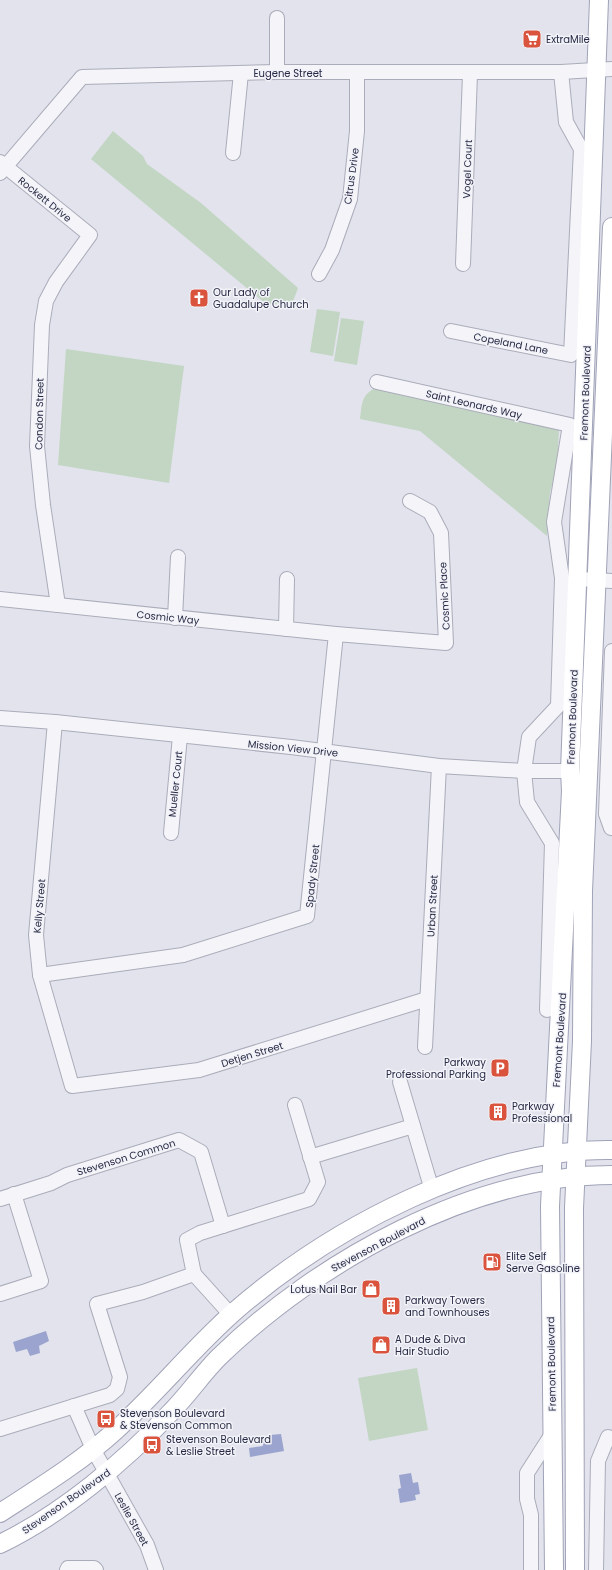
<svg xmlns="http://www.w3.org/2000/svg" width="612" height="1570" viewBox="0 0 612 1570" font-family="Poppins,sans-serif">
  <rect width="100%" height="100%" fill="#e2e3ec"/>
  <g fill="#c2d6c3">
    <path d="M113,131L143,156L147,164L201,203L298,288L292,304H266L91,159Z"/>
    <path d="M317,309L340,312L333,356L310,352Z"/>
    <path d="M341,318L364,321L357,365L334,361Z"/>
    <path d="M66,349L184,366L169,483L58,465Z"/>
    <path d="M376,388L559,429L557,469L550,492L547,536L420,431L360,419C362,405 361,394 376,388Z"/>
    <path d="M417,1368L428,1430L369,1441L358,1378Z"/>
  </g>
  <g fill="#9aa4ce">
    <path d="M46,1331L49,1341L39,1346L40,1353L30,1356L27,1349L16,1352L13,1342Z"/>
    <path d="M281,1434L284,1451L250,1457L249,1448L263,1446L262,1442L271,1440L270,1435Z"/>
    <path d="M411,1473L413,1483L418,1482L420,1494L415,1495L416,1500L400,1503L398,1489L401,1488L399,1475Z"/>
  </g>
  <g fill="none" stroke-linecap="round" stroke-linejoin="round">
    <defs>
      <g id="minor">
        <path d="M277,72V18"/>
        <path d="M233,153L241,73"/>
        <path d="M0,162L90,235L56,282L46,301L42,325L37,446L43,505L58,605"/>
        <path d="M0,173L82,77L277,72H561L612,69"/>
        <path d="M463,264L470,74"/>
        <path d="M319,274L332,250L350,199L357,131V73"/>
        <path d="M451,331L571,355L581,149L566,122L561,72"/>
        <path d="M377,382L570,425L554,522L562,578L558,706L529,737L524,771L527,802L552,843L547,1010"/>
        <path d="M579,579L612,581"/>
        <path d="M0,599L336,634L446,643L441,533L430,512L410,501"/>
        <path d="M175,618L178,557"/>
        <path d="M286,629L287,579"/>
        <path d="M0,718L55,722L291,747L439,766L524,771H570"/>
        <path d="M55,722L36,935L40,975L72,1086L199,1070L427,999"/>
        <path d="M611,828L606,814L612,651"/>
        <path d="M171,833L180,736"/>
        <path d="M40,975L183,955L307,916L336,634"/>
        <path d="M425,1047L439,766"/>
        <path d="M400,1082L432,1190"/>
        <path d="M310,1157L413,1126"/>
        <path d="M0,1199L51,1183L67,1175L179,1140L201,1152L223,1226"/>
        <path d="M194,1274L231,1315"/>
        <path d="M0,1294L41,1281L14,1194"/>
        <path d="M74,1406L93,1449L147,1545L156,1570"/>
        <path d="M0,1429L110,1395L117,1389L120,1377L97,1304L143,1292L194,1274L187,1240L200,1233L309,1199L318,1182L295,1105"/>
        <path d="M67,1570L68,1568H94L96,1570"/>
        <path d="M531,1570V1515L527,1499V1473L552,1434"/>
        <path d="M596,1570L598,1461L608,1437"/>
      </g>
      <g id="major">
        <path d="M0,1513C40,1487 81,1462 116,1430C158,1392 193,1348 235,1311C332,1227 481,1148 612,1150"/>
        <path d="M0,1544C62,1514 124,1462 171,1412C188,1395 202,1374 219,1357C318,1261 472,1175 612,1175"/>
        <path d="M554,1570L550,1206L571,791L570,771L599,0"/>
        <path d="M575,1570L574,1208L582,1041L583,891L612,227"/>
      </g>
    </defs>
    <use href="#minor" stroke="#aaacba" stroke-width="16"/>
    <use href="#major" stroke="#a0a3b8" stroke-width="20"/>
    <use href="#minor" stroke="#f5f5f9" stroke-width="14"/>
    <use href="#major" stroke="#fff" stroke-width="18"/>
  </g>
  <defs>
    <symbol id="supermarket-square" viewBox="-11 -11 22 22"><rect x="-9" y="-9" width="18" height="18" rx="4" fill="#da533d" stroke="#f2f3f8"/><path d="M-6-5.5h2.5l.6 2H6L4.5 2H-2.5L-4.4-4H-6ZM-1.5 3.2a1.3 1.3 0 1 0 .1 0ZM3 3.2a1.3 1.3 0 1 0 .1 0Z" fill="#fff"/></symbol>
    <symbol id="church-square" viewBox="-11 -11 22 22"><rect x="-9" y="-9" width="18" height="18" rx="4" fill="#da533d" stroke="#f2f3f8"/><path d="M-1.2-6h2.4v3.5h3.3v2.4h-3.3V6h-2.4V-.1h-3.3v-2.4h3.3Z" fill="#fff"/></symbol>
    <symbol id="parking-square" viewBox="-11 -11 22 22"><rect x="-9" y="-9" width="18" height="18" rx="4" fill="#da533d" stroke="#f2f3f8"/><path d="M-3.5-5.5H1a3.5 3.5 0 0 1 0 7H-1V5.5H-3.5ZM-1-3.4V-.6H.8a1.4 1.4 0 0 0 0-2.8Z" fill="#fff"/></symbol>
    <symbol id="building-square" viewBox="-11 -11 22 22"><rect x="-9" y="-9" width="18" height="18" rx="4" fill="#da533d" stroke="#f2f3f8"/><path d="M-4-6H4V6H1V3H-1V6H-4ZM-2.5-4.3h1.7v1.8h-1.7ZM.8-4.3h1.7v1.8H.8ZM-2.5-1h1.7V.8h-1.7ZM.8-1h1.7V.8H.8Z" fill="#fff"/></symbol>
    <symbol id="fuel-square" viewBox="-11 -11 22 22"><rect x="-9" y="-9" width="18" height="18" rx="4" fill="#da533d" stroke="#f2f3f8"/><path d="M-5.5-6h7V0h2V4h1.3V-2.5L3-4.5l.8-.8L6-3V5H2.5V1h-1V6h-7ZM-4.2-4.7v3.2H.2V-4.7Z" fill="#fff"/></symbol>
    <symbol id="shop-square" viewBox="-11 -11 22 22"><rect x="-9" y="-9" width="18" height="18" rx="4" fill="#da533d" stroke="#f2f3f8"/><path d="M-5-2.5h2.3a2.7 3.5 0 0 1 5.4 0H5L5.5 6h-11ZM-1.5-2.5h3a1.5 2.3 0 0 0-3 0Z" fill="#fff"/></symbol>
    <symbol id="bus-square" viewBox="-11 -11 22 22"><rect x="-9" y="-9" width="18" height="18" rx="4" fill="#da533d" stroke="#f2f3f8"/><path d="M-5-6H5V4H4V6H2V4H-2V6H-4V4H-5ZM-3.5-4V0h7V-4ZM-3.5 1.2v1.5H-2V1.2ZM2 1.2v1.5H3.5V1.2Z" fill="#fff"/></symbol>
  </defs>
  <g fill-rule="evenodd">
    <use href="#supermarket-square" x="521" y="28" width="22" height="22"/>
    <use href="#church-square" x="188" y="287" width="22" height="22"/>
    <use href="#parking-square" x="489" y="1057" width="22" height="22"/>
    <use href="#building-square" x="487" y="1101" width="22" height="22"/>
    <use href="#fuel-square" x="481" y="1251" width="22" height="22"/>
    <use href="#shop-square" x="360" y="1278" width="22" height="22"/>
    <use href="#building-square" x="380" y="1295" width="22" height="22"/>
    <use href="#shop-square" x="370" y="1334" width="22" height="22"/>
    <use href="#bus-square" x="95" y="1408" width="22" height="22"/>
    <use href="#bus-square" x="141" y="1434" width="22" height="22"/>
  </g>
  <g text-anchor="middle" stroke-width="3" stroke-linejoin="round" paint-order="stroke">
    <g font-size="10" fill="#282a45" stroke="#f2f3f8" text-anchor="start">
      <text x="546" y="43">ExtraMile</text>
      <text x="213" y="296">Our Lady of<tspan x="213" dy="12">Guadalupe Church</tspan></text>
      <text x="486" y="1066" text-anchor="end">Parkway<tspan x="486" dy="12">Professional Parking</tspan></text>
      <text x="512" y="1110">Parkway<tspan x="512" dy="12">Professional</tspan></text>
      <text x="506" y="1260">Elite Self<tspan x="506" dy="12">Serve Gasoline</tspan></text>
      <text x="357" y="1293" text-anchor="end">Lotus Nail Bar</text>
      <text x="405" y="1304">Parkway Towers<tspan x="405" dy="12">and Townhouses</tspan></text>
      <text x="395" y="1343">A Dude &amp; Diva<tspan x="395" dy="12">Hair Studio</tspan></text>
      <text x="120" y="1417">Stevenson Boulevard<tspan x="120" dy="12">&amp; Stevenson Common</tspan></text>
      <text x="166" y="1443">Stevenson Boulevard<tspan x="166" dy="12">&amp; Leslie Street</tspan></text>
    </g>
    <g font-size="10" fill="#282a45" stroke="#f2f3f8">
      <text x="288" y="77">Eugene Street</text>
      <text transform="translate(467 169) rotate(-88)" y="4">Vogel Court</text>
      <text transform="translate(351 176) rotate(-82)" y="4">Citrus Drive</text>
      <text transform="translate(45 199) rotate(39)" y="4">Rockett Drive</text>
      <text transform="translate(511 343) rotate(11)" y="4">Copeland Lane</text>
      <text transform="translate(585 393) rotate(-88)" y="4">Fremont Boulevard</text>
      <text transform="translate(474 404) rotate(13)" y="4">Saint Leonards Way</text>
      <text transform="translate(39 414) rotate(-89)" y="4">Condon Street</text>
      <text transform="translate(444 596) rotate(-93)" y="4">Cosmic Place</text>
      <text transform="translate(168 617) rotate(6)" y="4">Cosmic Way</text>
      <text transform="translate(572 717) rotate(-88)" y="4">Fremont Boulevard</text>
      <text transform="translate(293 748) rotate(6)" y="4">Mission View Drive</text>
      <text transform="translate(175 784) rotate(-84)" y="4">Mueller Court</text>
      <text transform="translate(312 876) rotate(-84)" y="4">Spady Street</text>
      <text transform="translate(39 906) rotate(-85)" y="4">Kelly Street</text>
      <text transform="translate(432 906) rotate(-87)" y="4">Urban Street</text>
      <text transform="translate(559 1040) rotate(-86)" y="4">Fremont Boulevard</text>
      <text transform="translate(252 1054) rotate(-17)" y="4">Detjen Street</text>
      <text transform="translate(126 1157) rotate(-17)" y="4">Stevenson Common</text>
      <text transform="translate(378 1244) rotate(-28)" y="4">Stevenson Boulevard</text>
      <text transform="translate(551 1364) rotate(-91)" y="4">Fremont Boulevard</text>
      <text transform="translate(66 1501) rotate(-35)" y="4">Stevenson Boulevard</text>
      <text transform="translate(132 1519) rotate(61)" y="4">Leslie Street</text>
    </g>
  </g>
</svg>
